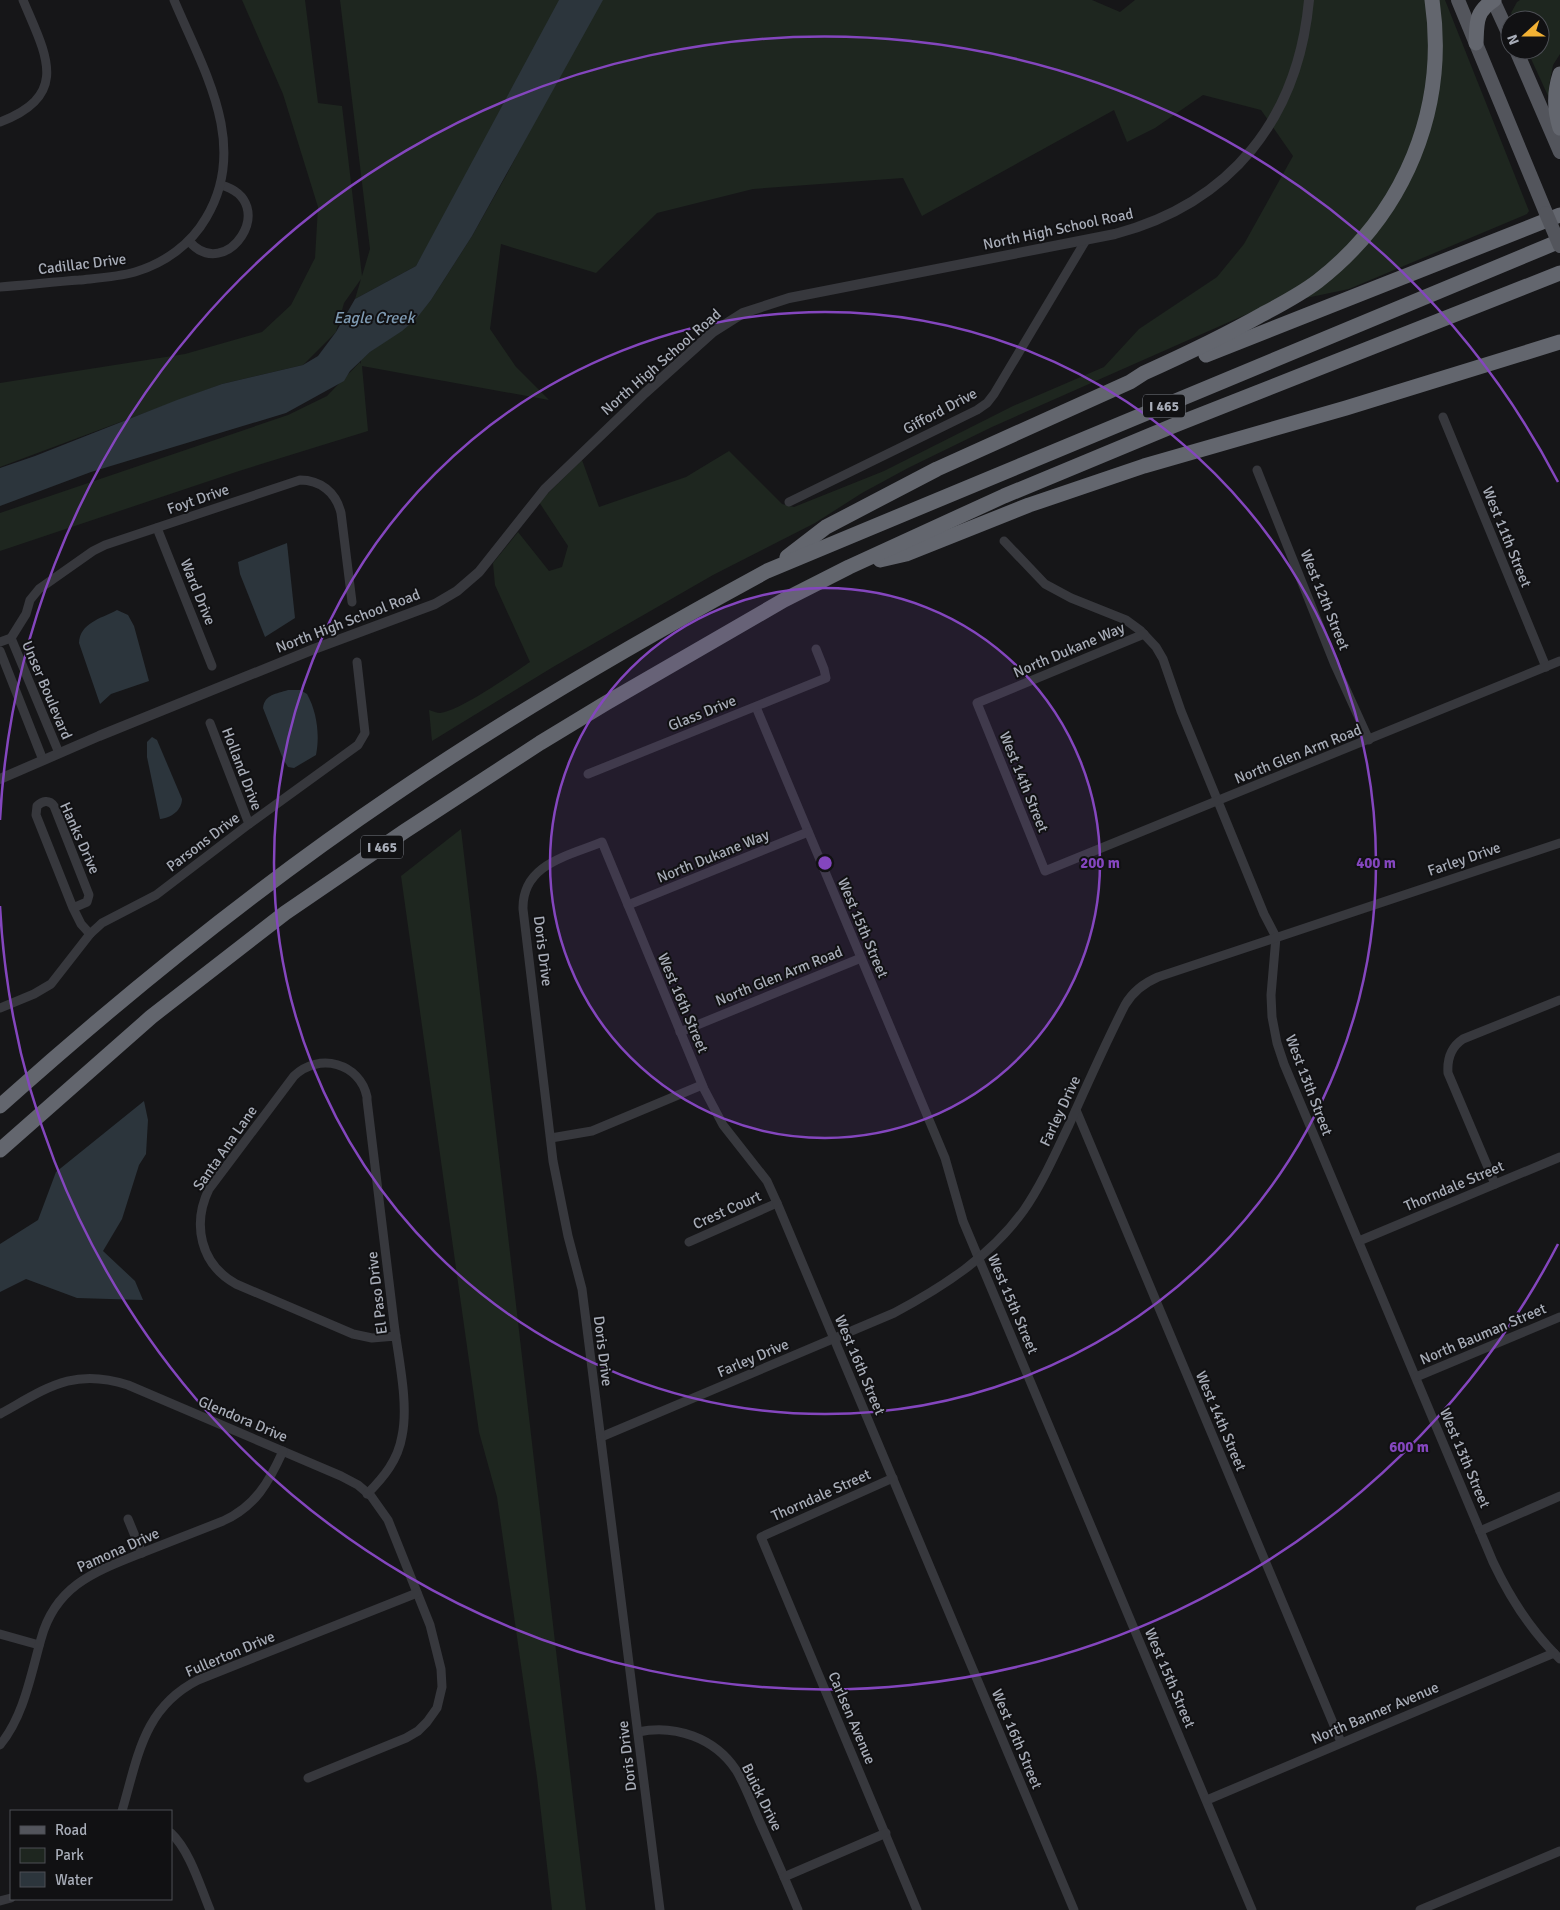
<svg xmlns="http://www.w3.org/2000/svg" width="1560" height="1910" viewBox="0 0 1560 1910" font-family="Signika,sans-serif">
  <rect width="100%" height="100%" fill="#161618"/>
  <g fill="#1e261f">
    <path d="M242,0H305L318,103L342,106L362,276L370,249L340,0H560L468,177L416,266L355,299L361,279L344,303L336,332L303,365L222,384L0,467V383L185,354L262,332L291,305L315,258L318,207L283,94Z"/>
    <path d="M599,0H1092L1120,12L1135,0H1445L1529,211L1527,214L1349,289L1263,307L992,427L908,468L862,493L815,523L713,575L553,667L432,741L429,710C433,711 437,713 440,713C460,711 512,674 530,662L495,585L493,563L518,532L549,571L562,567L568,546L539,502L582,460L599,507L686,477L729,451L782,504L794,507L884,471L1013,406L1104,367L1139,329L1217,277L1244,244L1293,156L1261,110L1203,95L1155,128L1127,142L1114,110L922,216L903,178L753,189L657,213L596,273L501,244L490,329L516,367L549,400L362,366L368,431L239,471L0,551V513L288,415L327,396L360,362L361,364V360L370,352L412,322L431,300L472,236L507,174Z"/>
    <path d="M1520,0H1560V54L1553,65L1549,86V98L1527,50H1540V20H1514L1511,13L1517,2Z"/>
    <path d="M461,829L586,1910H552L537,1777L497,1497L479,1432L401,876Z"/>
  </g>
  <g fill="#2c353c">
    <path d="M559,0H603L472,236L431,300L416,319L402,331L370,352L350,371L344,381L286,413L91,472L0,506V468L35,456L177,400L222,384L303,365L318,356L336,332L355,299L416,266Z"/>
    <path d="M287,543L295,618L265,637L240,574L238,562Z"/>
    <path d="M117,610L128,615L134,626L149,681L111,694L100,704L79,643C80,623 100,619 117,610Z"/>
    <path d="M288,690H300L307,694C317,712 320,735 316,755L299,765L294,768L288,767L283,759L263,708C265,694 276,694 288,690Z"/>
    <path d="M152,737L157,740L182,799C182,810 171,818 160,819L147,757V742Z"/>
    <path d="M144,1101L148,1120L146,1154L139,1165L122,1219L103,1251L135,1281L143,1300L77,1298L26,1279L0,1292V1244L38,1220L56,1172Z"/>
  </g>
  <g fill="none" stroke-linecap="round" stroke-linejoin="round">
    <g stroke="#37383d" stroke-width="9">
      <path d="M0,122C72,95 45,53 23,0"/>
      <path d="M189,241C226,285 282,202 221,185"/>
      <path d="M0,287C26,285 53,282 79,280C98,278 117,277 135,272C165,263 191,244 206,218C250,145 203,69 174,0"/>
      <path d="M1443,417L1546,667"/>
      <path d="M1257,470L1335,665L1369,740"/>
      <path d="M789,502L977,410L987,403L994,394L1086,240"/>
      <path d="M157,528L212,666"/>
      <path d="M1004,541L1045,584L1071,598L1126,620L1141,631L1156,647L1163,659L1181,711L1264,914L1276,937L1271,995L1272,1017L1277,1043L1284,1064L1493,1562C1510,1598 1531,1631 1560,1659"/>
      <path d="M1144,634L977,703L1045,871L1560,661"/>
      <path d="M11,638L59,753"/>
      <path d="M0,642L11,638L26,614L30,600L39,589L93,551L105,545L300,480C320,480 336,492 341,513L352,602"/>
      <path d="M0,651L43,760"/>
      <path d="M756,707L945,1158L963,1221L1252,1910"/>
      <path d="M210,723L249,824"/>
      <path d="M588,774L826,678L824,669L816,649"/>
      <path d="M628,905L808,832"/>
      <path d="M73,908L87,902L89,895L54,806C49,799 42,801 37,806L36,815L73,908L81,924L90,934"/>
      <path d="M0,1008L34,994L51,984L90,934L102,923L156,895L249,824L358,745L365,733L357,662"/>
      <path d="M680,1032L861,958"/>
      <path d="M1076,1110L1341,1742"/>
      <path d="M551,1138L592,1131L702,1085"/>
      <path d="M1495,1184L1448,1073C1447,1059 1451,1047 1463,1039L1560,1000"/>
      <path d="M1359,1241L1560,1157"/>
      <path d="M689,1242L777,1203"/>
      <path d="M1416,1377L1560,1317"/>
      <path d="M0,1414C47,1388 73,1367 128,1385L341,1476L358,1485L371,1496L388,1520L430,1625L441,1669L442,1687L437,1708L427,1722L418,1731L406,1738L308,1778"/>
      <path d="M601,1437L894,1313C943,1287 991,1256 1024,1210C1042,1184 1055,1154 1069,1125C1087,1085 1105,1044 1125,1005C1133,991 1144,983 1158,977L1560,843"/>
      <path d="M893,1478L761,1537L917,1910"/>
      <path d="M367,1494C384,1477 398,1460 402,1436C409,1403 398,1357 394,1323C385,1248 376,1174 367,1100V1097C360,1063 319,1052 294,1076L209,1189C192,1224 200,1264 236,1284L353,1334L372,1338L396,1336"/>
      <path d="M128,1519L142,1553"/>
      <path d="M1480,1531L1560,1496"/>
      <path d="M0,1634L39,1645"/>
      <path d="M638,1732C675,1724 715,1738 736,1770C747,1788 754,1810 763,1829C775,1856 787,1883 798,1910"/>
      <path d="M0,1745C24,1716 31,1674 41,1639C56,1584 97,1571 144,1552C170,1542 197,1531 223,1521C255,1507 269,1482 283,1451"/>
      <path d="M1207,1800L1554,1653"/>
      <path d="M122,1811C138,1757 143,1708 198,1680L417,1593"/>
      <path d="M171,1833C190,1851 200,1886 210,1910"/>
      <path d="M784,1877L886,1833"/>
      <path d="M0,1901L11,1898"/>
      <path d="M660,1910L582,1289L568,1236L553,1161L523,909C522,864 568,856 602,842L704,1089L723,1125L767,1181L777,1203L1074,1910"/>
      <path d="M1420,1910L1560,1851"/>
    </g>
    <path stroke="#37383d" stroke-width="10" d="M0,779L99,736L314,649L435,604L457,591L479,572L545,489L645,393L713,332L743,313L789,298L1115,234C1231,203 1298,119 1309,0"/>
    <g stroke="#53555c" stroke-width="14">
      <path d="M1458,0L1546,213"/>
      <path d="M1493,0L1510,37"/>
      <path d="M1516,50L1560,152"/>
    </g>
    <g stroke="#63666e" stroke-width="15">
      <path d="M1476,43C1477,23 1475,12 1494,0"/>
      <path d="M1560,74C1554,92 1554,109 1560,128"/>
      <path d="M1206,355L1560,215"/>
      <path d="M787,557L826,527L937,469L1130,382L1144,373C1184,355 1224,336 1263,314C1282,304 1301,294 1318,281C1405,213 1448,109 1432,0"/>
      <path d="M880,560L906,554L1029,505L1144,466L1346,408L1560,342"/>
      <path d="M0,1106C125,994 256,888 395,794C515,712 640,640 767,571L1560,241"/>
      <path d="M0,1150L151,1017L285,913L405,831L540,743L606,703L784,600L849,567L1004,496L1175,425L1560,273"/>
    </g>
    <path stroke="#53555c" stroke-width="14" d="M1546,213L1560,246"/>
  </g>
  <circle cx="825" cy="863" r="275" fill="#8446be" fill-opacity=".12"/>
  <g fill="none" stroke="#8446be" stroke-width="2.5">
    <circle cx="825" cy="863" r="275"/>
    <circle cx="825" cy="863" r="551"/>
    <path d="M1558 1244A826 826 0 0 1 0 906M0 820A826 826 0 0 1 1558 482"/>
  </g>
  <g text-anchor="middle" stroke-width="4" stroke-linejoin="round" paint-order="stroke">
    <g fill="#111113" stroke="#7b7e86" stroke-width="1">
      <rect x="1143" y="394.5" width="42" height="23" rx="4"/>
      <rect x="361" y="835.5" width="42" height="23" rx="4"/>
    </g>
    <g font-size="14" font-weight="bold" fill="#a8adb8">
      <text x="1164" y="411">I 465</text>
      <text x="382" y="852">I 465</text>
    </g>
    <g font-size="15" fill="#a8adb8" stroke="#111113">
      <text transform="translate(1058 229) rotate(-12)" y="5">North High School Road</text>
      <text transform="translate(82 264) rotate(-7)" y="5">Cadillac Drive</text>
      <text transform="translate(661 362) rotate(-41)" y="5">North High School Road</text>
      <text transform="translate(940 411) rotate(-28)" y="5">Gifford Drive</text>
      <text transform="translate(198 499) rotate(-19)" y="5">Foyt Drive</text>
      <text transform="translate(1507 537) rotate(68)" y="5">West 11th Street</text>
      <text transform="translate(198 592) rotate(68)" y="5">Ward Drive</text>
      <text transform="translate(1325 600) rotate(68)" y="5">West 12th Street</text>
      <text transform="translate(348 621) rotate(-21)" y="5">North High School Road</text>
      <text transform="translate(1069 650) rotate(-23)" y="5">North Dukane Way</text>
      <text transform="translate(47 690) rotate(67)" y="5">Unser Boulevard</text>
      <text transform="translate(702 713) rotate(-22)" y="5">Glass Drive</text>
      <text transform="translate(1298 754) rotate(-22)" y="5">North Glen Arm Road</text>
      <text transform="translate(242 769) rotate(69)" y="5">Holland Drive</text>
      <text transform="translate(1024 782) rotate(68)" y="5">West 14th Street</text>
      <text transform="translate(80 838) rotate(66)" y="5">Hanks Drive</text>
      <text transform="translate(203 842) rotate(-37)" y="5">Parsons Drive</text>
      <text transform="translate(713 856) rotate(-22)" y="5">North Dukane Way</text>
      <text transform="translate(1464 859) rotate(-19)" y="5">Farley Drive</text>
      <text transform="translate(863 928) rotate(67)" y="5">West 15th Street</text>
      <text transform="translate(543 951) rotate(83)" y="5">Doris Drive</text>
      <text transform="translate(779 976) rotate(-22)" y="5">North Glen Arm Road</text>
      <text transform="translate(683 1003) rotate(67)" y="5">West 16th Street</text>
      <text transform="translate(1309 1085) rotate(69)" y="5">West 13th Street</text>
      <text transform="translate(1060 1111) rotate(-65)" y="5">Farley Drive</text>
      <text transform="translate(225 1148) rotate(-55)" y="5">Santa Ana Lane</text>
      <text transform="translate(1454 1186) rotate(-23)" y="5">Thorndale Street</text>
      <text transform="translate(727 1210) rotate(-24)" y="5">Crest Court</text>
      <text transform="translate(377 1293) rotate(-97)" y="5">El Paso Drive</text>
      <text transform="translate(1013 1304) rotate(67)" y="5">West 15th Street</text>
      <text transform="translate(1483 1334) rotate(-23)" y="5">North Bauman Street</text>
      <text transform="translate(603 1351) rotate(83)" y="5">Doris Drive</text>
      <text transform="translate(753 1358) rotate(-23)" y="5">Farley Drive</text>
      <text transform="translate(860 1365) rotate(67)" y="5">West 16th Street</text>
      <text transform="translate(243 1419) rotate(23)" y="5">Glendora Drive</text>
      <text transform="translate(1221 1421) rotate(67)" y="5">West 14th Street</text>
      <text transform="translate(1465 1458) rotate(67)" y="5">West 13th Street</text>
      <text transform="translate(821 1495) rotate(-24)" y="5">Thorndale Street</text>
      <text transform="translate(118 1550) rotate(-24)" y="5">Pamona Drive</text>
      <text transform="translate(230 1654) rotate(-23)" y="5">Fullerton Drive</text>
      <text transform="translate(1170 1678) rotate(67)" y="5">West 15th Street</text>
      <text transform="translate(1375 1713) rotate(-23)" y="5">North Banner Avenue</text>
      <text transform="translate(852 1718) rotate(67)" y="5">Carlsen Avenue</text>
      <text transform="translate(1017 1739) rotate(67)" y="5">West 16th Street</text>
      <text transform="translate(627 1756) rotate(-97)" y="5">Doris Drive</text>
      <text transform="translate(762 1797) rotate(64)" y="5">Buick Drive</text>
    </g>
    <g font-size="16" font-style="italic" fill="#7f9bb3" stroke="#111113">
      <text x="374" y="323">Eagle Creek</text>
    </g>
  </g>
  <circle cx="825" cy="863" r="8" fill="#8446be" stroke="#111113" stroke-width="2.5"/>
  <g font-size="15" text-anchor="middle" font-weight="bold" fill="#8446be" stroke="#111113" stroke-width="4" stroke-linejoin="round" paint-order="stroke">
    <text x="1100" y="868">200 m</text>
    <text x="1376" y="868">400 m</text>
    <text x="1409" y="1452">600 m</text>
  </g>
  <rect x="10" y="1810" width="162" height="90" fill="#111113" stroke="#4d4f55"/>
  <rect x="20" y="1826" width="25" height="8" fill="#53555c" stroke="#4d4f55"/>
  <text x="55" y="1835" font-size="15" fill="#a8adb8">Road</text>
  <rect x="20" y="1848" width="25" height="15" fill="#1e261f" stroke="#4d4f55"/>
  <text x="55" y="1860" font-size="15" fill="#a8adb8">Park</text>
  <rect x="20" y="1872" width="25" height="15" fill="#2c353c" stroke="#4d4f55"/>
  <text x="55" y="1885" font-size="15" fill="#a8adb8">Water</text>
  <g transform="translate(1525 35) rotate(249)"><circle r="24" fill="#111113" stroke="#4d4f55"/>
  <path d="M0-4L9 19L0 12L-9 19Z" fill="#f2b134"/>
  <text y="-8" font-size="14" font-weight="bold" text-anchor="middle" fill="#a8adb8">N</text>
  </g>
</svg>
